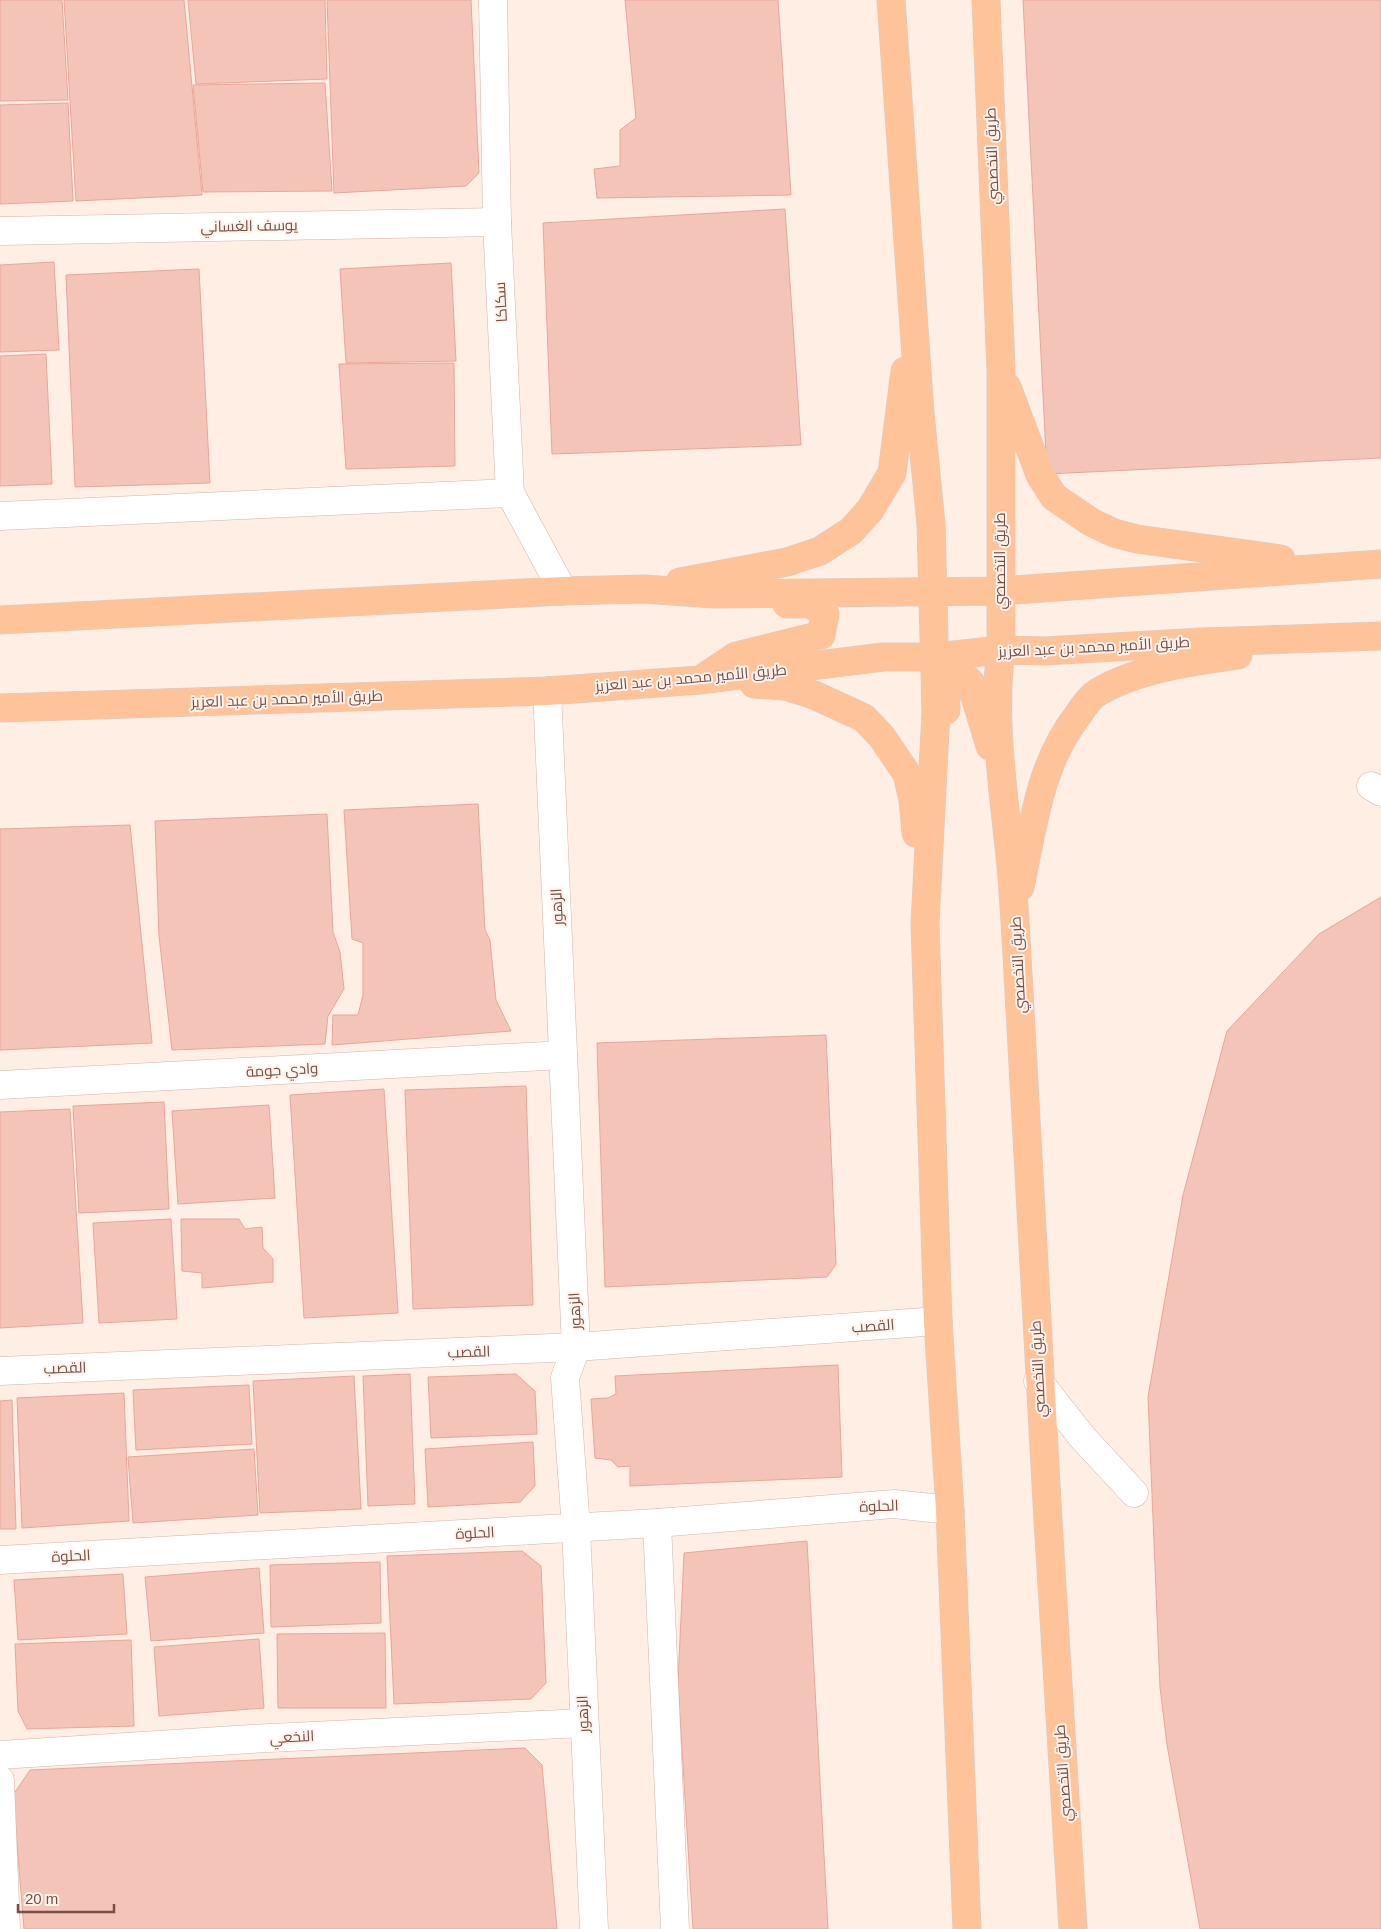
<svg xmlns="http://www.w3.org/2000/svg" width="1381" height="1929" viewBox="0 0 1381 1929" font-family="Arial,Cairo,sans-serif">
  <rect width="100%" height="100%" fill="#feeee4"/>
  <g fill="#f5c4b9" stroke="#e9a699">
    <path d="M0,0H62L68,100L0,101Z"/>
    <path d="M64,0H184L202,195L76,201Z"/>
    <path d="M188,0H325L327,79L196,84Z"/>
    <path d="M327,0H471L479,173L466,186L334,193Z"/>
    <path d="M625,0H778L791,195L597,198L594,169L620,166V130L636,118Z"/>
    <path d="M1023,0H1381V458L1047,474Z"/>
    <path d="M325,83L332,191L203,192L193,85Z"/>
    <path d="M68,103L73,201L0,204V105Z"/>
    <path d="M785,209L801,445L552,454L543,223Z"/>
    <path d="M54,262L59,350L0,352V265Z"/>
    <path d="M451,263L456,361L346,363L340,269Z"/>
    <path d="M199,269L210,483L75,487L66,275Z"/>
    <path d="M46,354L52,484L0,486V356Z"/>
    <path d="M454,363L455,466L346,469L339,364Z"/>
    <path d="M478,804L485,930L490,940L496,1000L511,1031L332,1045L333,1015H358L363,995V943L352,939L344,810Z"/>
    <path d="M327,814L333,932L340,952L344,989L328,1016L325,1044L172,1050L159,936L155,821Z"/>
    <path d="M130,825L152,1043L0,1050V829Z"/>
    <path d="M1381,897V1929H1200L1167,1745L1160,1687L1148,1397L1183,1195L1227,1031L1319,934Z"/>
    <path d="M826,1035L836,1264L827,1277L605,1287L597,1043Z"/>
    <path d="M526,1086L533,1305L413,1309L405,1090Z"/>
    <path d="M384,1089L398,1313L304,1318L290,1095Z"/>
    <path d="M164,1102L169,1209L79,1213L73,1106Z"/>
    <path d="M269,1105L275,1198L178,1204L172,1111Z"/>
    <path d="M70,1109L83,1323L0,1328V1112Z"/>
    <path d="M171,1219L177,1319L99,1323L93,1223Z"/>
    <path d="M181,1219H239L245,1229L262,1227L263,1248L273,1259V1282L202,1288V1273L182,1271Z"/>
    <path d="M838,1365L842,1477L630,1486V1466L618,1467L611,1460L595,1458L591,1399L608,1398L616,1394L615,1376Z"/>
    <path d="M410,1374L415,1504L368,1506L363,1376Z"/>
    <path d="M516,1374L535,1391L537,1434L431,1438L428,1377Z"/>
    <path d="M354,1376L361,1509L260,1513L253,1381Z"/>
    <path d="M249,1385L252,1444L136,1450L133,1390Z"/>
    <path d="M124,1393L129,1521L22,1528L17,1398Z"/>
    <path d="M12,1400L16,1529H0V1401Z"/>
    <path d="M533,1442L535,1486L520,1502L428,1507L425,1449Z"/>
    <path d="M254,1449L258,1515L133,1523L128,1457Z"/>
    <path d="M807,1541L828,1929H693L678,1683L684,1553Z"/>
    <path d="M522,1551L541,1566L546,1683L531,1699L394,1704L387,1556Z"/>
    <path d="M380,1562L381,1623L271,1627L270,1565Z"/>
    <path d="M259,1568L264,1633L151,1641L145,1577Z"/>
    <path d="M123,1574L127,1634L18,1640L14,1580Z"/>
    <path d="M385,1633L386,1708H278L277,1634Z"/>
    <path d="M259,1639L264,1708L159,1716L154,1647Z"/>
    <path d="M131,1640L134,1726L27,1729L18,1711L15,1644Z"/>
    <path d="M525,1748L542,1765L557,1929H24L13,1795L30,1770Z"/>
  </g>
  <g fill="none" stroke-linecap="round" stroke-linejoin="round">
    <defs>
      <g id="minor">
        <path d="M493,0L497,222L510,493L563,591"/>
        <path d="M0,231L497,222"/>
        <path d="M0,516L510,493"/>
        <path d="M547,691L576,1347L565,1378L576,1528L594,1929"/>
        <path d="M1371,786L1381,792"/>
        <path d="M0,1085L563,1055"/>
        <path d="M0,1371L576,1347L938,1321"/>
        <path d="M1038,1381L1083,1438L1134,1493"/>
        <path d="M657,1523L675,1929"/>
        <path d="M0,1560L657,1523L894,1504L950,1510"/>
        <path d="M0,1755L251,1739L583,1723"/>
        <path d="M0,1780L6,1929"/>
      </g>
      <g id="major">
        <path d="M891,0L920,413L931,524L936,712L925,924L938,1321L950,1510L967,1929"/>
        <path d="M986,0L1001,370V650C992,718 1003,788 1010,856C1015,907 1017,958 1020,1010C1035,1316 1054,1623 1073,1929"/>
        <path d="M1007,387L1040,475L1054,497L1091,522L1114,533L1137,539L1281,559"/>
        <path d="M680,582L787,562L820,551L851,531L870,510L892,473L905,371"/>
        <path d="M0,620L563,591L644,589L714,594L1000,591L1381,564"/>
        <path d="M706,676L736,656L821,635L825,614L811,604H787"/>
        <path d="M754,684L785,686L814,695L864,718L882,737L907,774L913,800L916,833"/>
        <path d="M0,708L547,691L700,680L883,657H935L1001,650L1045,651L1202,642L1381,636"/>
        <path d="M946,710V681L959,673L971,683L990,746"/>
        <path d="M1020,887C1033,827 1039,765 1078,715C1083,707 1090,697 1098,692C1139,668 1192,662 1238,655"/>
      </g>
    </defs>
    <use href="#minor" stroke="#d2b5ab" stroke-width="29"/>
    <use href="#major" stroke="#d9cdcb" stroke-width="29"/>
    <use href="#minor" stroke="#fff" stroke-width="28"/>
    <use href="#major" stroke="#ffc399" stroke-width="28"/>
  </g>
  <g text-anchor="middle" stroke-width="4" stroke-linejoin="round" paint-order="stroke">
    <g font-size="15" fill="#784e47" stroke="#fff3eb">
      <text transform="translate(992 156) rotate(-92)" y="5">طريق التخصصي</text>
      <text transform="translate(249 226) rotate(-1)" y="5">يوسف الغساني</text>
      <text transform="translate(501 302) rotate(-93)" y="5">سكاكا</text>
      <text transform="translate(1000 561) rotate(-90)" y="5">طريق التخصصي</text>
      <text transform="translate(1094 647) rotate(-3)" y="5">طريق الأمير محمد بن عبد العزيز</text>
      <text transform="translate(691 678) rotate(-5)" y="5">طريق الأمير محمد بن عبد العزيز</text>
      <text transform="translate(287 699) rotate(-2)" y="5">طريق الأمير محمد بن عبد العزيز</text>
      <text transform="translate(557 907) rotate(-93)" y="5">الزهور</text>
      <text transform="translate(1018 965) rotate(-93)" y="5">طريق التخصصي</text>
      <text transform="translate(282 1070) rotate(-3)" y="5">وادي جومة</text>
      <text transform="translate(575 1311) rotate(-93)" y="5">الزهور</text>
      <text transform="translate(873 1326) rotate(-4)" y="5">القصب</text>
      <text transform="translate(469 1352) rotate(-2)" y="5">القصب</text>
      <text transform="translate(65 1368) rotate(-2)" y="5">القصب</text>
      <text transform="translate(1038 1369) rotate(-93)" y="5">طريق التخصصي</text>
      <text transform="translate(879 1506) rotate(-2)" y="5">الحلوة</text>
      <text transform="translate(475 1533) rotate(-3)" y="5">الحلوة</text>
      <text transform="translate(71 1556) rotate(-3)" y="5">الحلوة</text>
      <text transform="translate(583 1714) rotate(-92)" y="5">الزهور</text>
      <text transform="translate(292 1737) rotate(-3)" y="5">النخعي</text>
      <text transform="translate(1063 1773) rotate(-94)" y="5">طريق التخصصي</text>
    </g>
  </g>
  <path d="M18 1904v8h96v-8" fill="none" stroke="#784e47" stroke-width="2.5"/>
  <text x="25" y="1904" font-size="15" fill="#784e47" stroke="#fff3eb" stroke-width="4" paint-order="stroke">20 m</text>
</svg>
